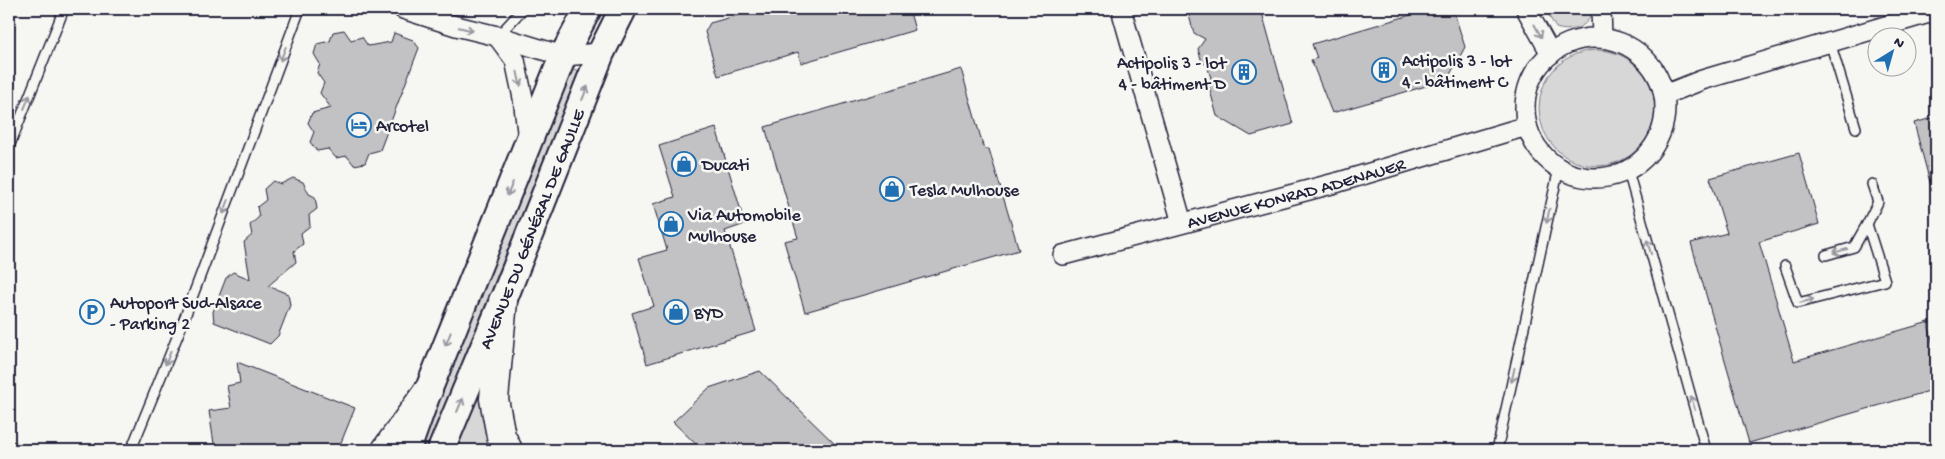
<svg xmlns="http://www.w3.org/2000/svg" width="1945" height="459" viewBox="0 0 1945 459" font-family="'Gochi Hand',sans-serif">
  <rect width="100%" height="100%" fill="#f6f6f2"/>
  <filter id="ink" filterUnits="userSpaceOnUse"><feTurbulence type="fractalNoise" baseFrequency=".02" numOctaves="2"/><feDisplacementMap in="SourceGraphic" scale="10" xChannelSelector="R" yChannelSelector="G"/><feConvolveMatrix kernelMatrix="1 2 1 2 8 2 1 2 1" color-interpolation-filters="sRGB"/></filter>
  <g filter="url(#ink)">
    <g fill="#d7d7d7" stroke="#7c7c89">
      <path d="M1545,9H1591C1591,27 1572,33 1556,28Z"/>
      <circle cx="1597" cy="108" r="58"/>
      <path d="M580,70L427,450H419L570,71Z"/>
      <path d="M482,378L495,450H454Z"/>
    </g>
    <g fill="#c2c2c4" stroke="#22223b">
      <path d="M760,9H909L915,30L801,63L798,52L718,76L705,32L710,23Z"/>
      <path d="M1187,9H1261L1293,124L1251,136L1217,116L1208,83L1211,78L1207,65L1202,62L1198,49L1205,39L1194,33Z"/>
      <path d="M1431,9H1453L1465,47L1447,80L1332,113L1311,60L1317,58L1312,44Z"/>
      <path d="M344,30L351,40L362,37L368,46L391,42L394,33L413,40L419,48L380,150L369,153L365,163L354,165L347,156L336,158L328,149L317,151L310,142L314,132L308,123L312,113L331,108L320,93L324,83L317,73L320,64L314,54L317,44L330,41L333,32Z"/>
      <path d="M961,69L984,149H989L1019,250L805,312L784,241L798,238L765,127Z"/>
      <path d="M1936,117V186H1931L1914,123Z"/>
      <path d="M716,128L745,224L725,231L756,331L647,364L632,313L654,306L639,258L667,250L653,204L675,197L659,146Z"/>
      <path d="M1799,153L1819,224L1759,242L1794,361L1929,322V328L1936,354V389L1749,443L1691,243L1727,233L1710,178Z"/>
      <path d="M293,178L303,182L309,194L315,197L317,209L309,215L310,226L301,233L303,244L294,251L296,262L268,286L288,294L290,305L278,336L270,344L214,322L213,312L226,278L233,272L250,279L244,242L252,235L250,225L259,217L257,207L266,200L264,189L273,181L281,184Z"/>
      <path d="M237,362L355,408L338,450H215L209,411L231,408L227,386L240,383Z"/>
      <path d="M760,371L797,407L841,450H702L673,422L709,388Z"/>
    </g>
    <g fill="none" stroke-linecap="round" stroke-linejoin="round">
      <defs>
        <g id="service">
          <path d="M498,36L523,9"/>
          <path d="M1830,42L1856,128"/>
          <path d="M9,147L64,9"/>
          <path d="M1628,171L1706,450"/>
          <path d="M1867,224L1878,202L1872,184"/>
          <path d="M1785,266L1798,303L1885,281L1867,224L1854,247L1826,255"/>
          <path d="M9,446L20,450"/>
          <path d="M131,450L180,330L300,9"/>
          <path d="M1497,450L1559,168"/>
        </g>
        <g id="minor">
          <path d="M403,9L456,26L497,36L563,56L601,53"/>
          <path d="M1123,9V16L1182,223"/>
          <path d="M1526,9L1551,54"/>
          <path d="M1601,9L1602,38"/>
          <path d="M497,36L515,60L523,98L528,140"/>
          <circle cx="1595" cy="108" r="70"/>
          <path d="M1664,95L1702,80L1936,11"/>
          <path id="s1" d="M1063,255L1339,182L1527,126"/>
        </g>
        <g id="secondary">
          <path d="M407,450L428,391L563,56L588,9"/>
          <path id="s2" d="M441,450L503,301L601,53L623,9"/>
        </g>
        <g id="motorway">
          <path d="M503,301L494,399L501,436L508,450"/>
          <path d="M386,450L428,391"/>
        </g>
      </defs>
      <use href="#service" stroke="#22223b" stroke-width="12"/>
      <use href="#minor" stroke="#22223b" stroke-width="22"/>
      <use href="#secondary" stroke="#22223b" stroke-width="30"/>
      <use href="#motorway" stroke="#22223b" stroke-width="31"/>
      <use href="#service" stroke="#f6f6f2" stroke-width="9"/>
      <use href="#minor" stroke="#f6f6f2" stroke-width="19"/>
      <use href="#secondary" stroke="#f6f6f2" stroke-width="26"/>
      <use href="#motorway" stroke="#f6f6f2" stroke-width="28"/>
    </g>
    <defs><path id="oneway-shaft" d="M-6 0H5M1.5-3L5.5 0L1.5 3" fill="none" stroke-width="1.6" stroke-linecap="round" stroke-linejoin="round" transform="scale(1.25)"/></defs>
    <g stroke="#9797a0">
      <use href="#oneway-shaft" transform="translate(466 29) rotate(14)"/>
      <use href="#oneway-shaft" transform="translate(1538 31) rotate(61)"/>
      <use href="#oneway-shaft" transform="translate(283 54) rotate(111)"/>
      <use href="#oneway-shaft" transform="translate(519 79) rotate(78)"/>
      <use href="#oneway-shaft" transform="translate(585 93) rotate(-68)"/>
      <use href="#oneway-shaft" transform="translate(27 102) rotate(-68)"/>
      <use href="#oneway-shaft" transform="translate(510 189) rotate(112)"/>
      <use href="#oneway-shaft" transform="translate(226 207) rotate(111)"/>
      <use href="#oneway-shaft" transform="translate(1548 216) rotate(102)"/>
      <use href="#oneway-shaft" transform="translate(1649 247) rotate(-106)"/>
      <use href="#oneway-shaft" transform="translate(1840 251) rotate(165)"/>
      <use href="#oneway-shaft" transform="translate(1807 301) rotate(-14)"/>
      <use href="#oneway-shaft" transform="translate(448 339) rotate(112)"/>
      <use href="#oneway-shaft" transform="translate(168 358) rotate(112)"/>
      <use href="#oneway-shaft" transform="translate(1513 375) rotate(102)"/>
      <use href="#oneway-shaft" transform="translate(1693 403) rotate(-106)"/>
      <use href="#oneway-shaft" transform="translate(460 405) rotate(-67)"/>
    </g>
  </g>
  <defs>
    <symbol id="building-ring" viewBox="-11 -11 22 22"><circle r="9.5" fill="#f6f6f2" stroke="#1f6fb2" stroke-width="1.5"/><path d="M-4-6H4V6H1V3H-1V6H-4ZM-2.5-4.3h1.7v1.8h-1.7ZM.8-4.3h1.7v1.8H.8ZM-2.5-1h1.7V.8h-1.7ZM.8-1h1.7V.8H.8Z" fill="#1f6fb2"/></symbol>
    <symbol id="hotel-ring" viewBox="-11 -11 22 22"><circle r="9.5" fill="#f6f6f2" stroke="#1f6fb2" stroke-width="1.5"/><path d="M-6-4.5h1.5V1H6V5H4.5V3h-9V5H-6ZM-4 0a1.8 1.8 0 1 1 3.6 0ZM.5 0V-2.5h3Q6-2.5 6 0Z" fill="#1f6fb2"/></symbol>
    <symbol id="shop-ring" viewBox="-11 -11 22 22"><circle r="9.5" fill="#f6f6f2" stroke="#1f6fb2" stroke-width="1.5"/><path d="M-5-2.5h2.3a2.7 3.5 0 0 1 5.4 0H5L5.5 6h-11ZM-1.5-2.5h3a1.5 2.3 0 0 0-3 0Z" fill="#1f6fb2"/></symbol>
    <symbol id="parking-ring" viewBox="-11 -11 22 22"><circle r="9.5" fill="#f6f6f2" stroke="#1f6fb2" stroke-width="1.5"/><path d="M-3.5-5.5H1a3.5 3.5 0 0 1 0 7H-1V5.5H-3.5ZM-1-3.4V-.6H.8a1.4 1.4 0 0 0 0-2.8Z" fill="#1f6fb2"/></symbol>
  </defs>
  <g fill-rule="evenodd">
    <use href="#building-ring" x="1370" y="56" width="28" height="28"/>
    <use href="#building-ring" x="1230" y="58" width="28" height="28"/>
    <use href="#hotel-ring" x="345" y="111" width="28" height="28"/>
    <use href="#shop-ring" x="670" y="150" width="28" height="28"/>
    <use href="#shop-ring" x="878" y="175" width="28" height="28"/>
    <use href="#shop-ring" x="657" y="210" width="28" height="28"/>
    <use href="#parking-ring" x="78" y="298" width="28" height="28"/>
    <use href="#shop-ring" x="662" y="298" width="28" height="28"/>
  </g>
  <g text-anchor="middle" stroke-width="5" stroke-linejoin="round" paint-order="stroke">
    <g font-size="18" fill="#22223b" stroke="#f6f6f2" text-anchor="start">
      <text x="1402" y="66">Actipolis 3 - lot<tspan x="1402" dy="21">4 - bâtiment C</tspan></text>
      <text x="1226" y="68" text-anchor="end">Actipolis 3 - lot<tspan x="1226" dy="21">4 - bâtiment D</tspan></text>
      <text x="376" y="131">Arcotel</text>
      <text x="702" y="170">Ducati</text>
      <text x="910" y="195">Tesla Mulhouse</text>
      <text x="688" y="220">Via Automobile<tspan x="688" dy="21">Mulhouse</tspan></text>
      <text x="110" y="308">Autoport Sud-Alsace<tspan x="110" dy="21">- Parking 2</tspan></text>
      <text x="694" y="318">BYD</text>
    </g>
    <g font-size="18" fill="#22223b" stroke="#f6f6f2">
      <text dy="6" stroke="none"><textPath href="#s1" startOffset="241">AVENUE KONRAD ADENAUER</textPath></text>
      <text dy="6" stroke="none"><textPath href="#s2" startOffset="239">AVENUE DU GÉNÉRAL DE GAULLE</textPath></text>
    </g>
  </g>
  <rect width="1945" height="459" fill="none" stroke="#f6f6f2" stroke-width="30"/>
  <rect x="15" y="15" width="1915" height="429" fill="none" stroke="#22223b" stroke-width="2" filter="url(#ink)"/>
  <g transform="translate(1892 52) rotate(37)"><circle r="24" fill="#f6f6f2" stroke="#a1a1a9"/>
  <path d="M0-4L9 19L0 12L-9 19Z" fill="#1f6fb2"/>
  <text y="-8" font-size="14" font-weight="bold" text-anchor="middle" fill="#22223b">N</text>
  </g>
</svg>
